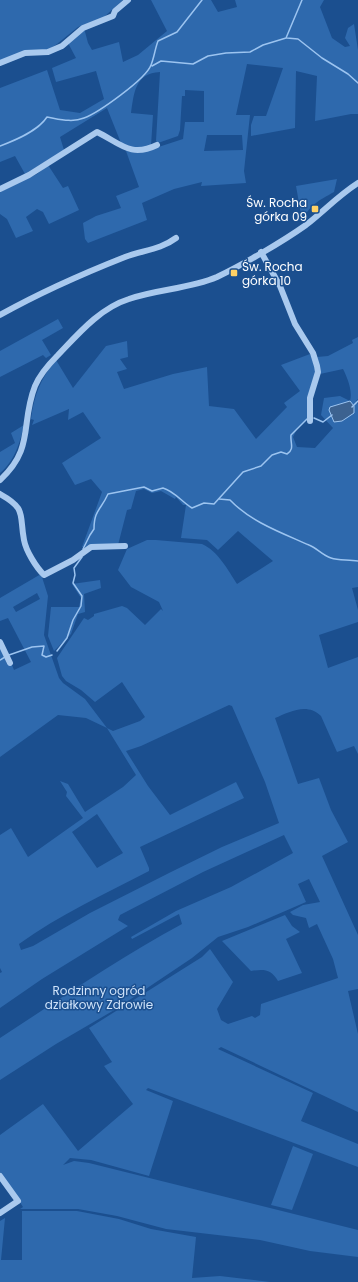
<svg xmlns="http://www.w3.org/2000/svg" width="358" height="1282" viewBox="0 0 358 1282" font-family="Poppins,sans-serif">
  <style>
    .green { fill: #2e69ad; fill-rule: evenodd }
    .water { fill: #3c6290; stroke: #9cc4f0 }
    .lines { fill: none; stroke-linecap: round; stroke-linejoin: round }
    .stream { stroke: #9cc4f0; stroke-width: 1.5 }
    .minor { stroke: #a9c9ee; stroke-width: 6 }
    .poi-dot { fill: #ffd166; stroke: #1b4f8f; stroke-width: 1.5 }
    .labels { text-anchor: middle; dominant-baseline: central; stroke-width: 3; stroke-linejoin: round; paint-order: stroke }
    .poi-label { font-size: 12px; fill: #fff; stroke: #1b4f8f; text-anchor: end }
    .park-label { font-size: 12px; fill: #cfe3fa; stroke: #1b4f8f }
  </style>
  <rect width="100%" height="100%" fill="#1b4f8f"/>
  <path class="green" d="M 0,0 L 123,0 L 104,17 L 78,27 L 57,44 L 48,50 L 0,61 Z
    M 151,0 L 211,0 L 218,12 L 237,7 L 235,0 L 324,0 L 320,7 L 332,38 L 345,47 L 350,46 L 345,38 L 348,28 L 354,24 L 358,50 L 358,114 L 351,114 L 315,121 L 317,76 L 296,71 L 295,128 L 251,136 L 251,125 L 254,116 L 266,116 L 283,68 L 247,64 L 236,115 L 250,115 L 244,171 L 246,183 L 201,186 L 202,182 L 174,189 L 142,203 L 147,220 L 88,243 L 85,239 L 83,223 L 96,216 L 121,208 L 116,196 L 139,187 L 126,151 L 140,153 L 183,139 L 185,122 L 204,122 L 204,91 L 185,90 L 185,96 L 182,96 L 180,130 L 178,136 L 158,143 L 156,141 L 160,72 C 135,73 134,93 131,113 L 153,115 L 151,146 L 134,150 L 121,143 L 107,108 L 60,137 L 64,150 L 25,174 L 15,156 L 0,162 L 0,88 L 47,70 L 60,110 L 80,113 L 104,99 L 96,71 L 56,82 L 52,68 L 76,58 L 68,43 L 84,28 L 88,43 L 92,50 L 119,42 L 123,62 L 138,55 L 167,31 ZM 207,135 L 242,135 L 243,150 L 204,151 Z
    M 48,165 L 63,188 L 68,186 L 79,210 L 49,224 L 43,212 L 37,209 L 26,217 L 33,231 L 16,238 L 7,219 L 0,214 L 0,192 L 37,174 Z
    M 337,179 L 334,192 C 318,201 311,204 302,220 L 296,186 Z
    M 58,319 L 63,328 L 42,340 L 51,355 L 46,358 L 43,355 L 0,377 L 0,351 Z
    M 358,337 L 358,399 L 356,401 L 358,404 L 358,587 L 352,588 L 358,610 L 358,622 L 319,635 L 328,668 L 358,657 L 358,754 L 354,746 L 337,752 L 321,716 C 307,702 289,712 275,718 L 298,784 L 319,778 L 331,810 L 348,842 L 322,856 L 358,935 L 358,989 L 348,991 L 358,1034 L 358,1112 L 221,1047 L 218,1049 L 313,1093 L 301,1121 L 358,1144 L 358,1167 L 148,1088 L 146,1090 L 173,1101 L 149,1176 L 91,1160 L 70,1158 L 63,1165 L 74,1161 L 89,1163 L 358,1230 L 358,1257 L 310,1251 L 260,1240 L 166,1229 L 117,1216 L 78,1209 L 20,1209 L 23,1207 L 0,1172 L 0,1135 L 43,1104 L 78,1151 L 133,1104 L 104,1066 L 112,1062 L 89,1028 L 202,957 L 210,949 L 233,982 L 217,1009 L 221,1020 L 228,1024 L 252,1016 L 255,1018 L 260,1015 L 261,1004 L 338,978 L 333,959 L 317,924 L 309,928 L 306,918 L 293,915 L 290,912 L 303,905 L 320,902 L 309,879 L 298,884 L 306,902 L 248,927 L 218,937 L 192,958 L 116,1009 L 56,1044 L 0,1080 L 0,1038 C 60,999 119,958 182,924 L 179,914 L 132,939 L 131,937 L 176,911 L 231,887 L 293,853 L 284,835 L 203,872 L 120,915 L 118,920 L 128,926 L 42,979 L 0,1008 L 0,973 L 2,972 L 0,968 L 0,835 L 11,828 L 28,857 L 83,818 L 66,796 L 67,792 L 60,781 L 68,784 L 85,812 L 123,787 L 136,775 L 107,728 L 86,718 L 58,715 L 0,757 L 0,647 L 7,664 L 12,665 L 14,670 L 31,662 L 8,618 L 0,621 L 0,598 L 41,574 L 48,596 L 44,635 L 59,678 L 63,683 L 85,699 L 107,728 L 113,731 L 140,721 L 145,717 L 122,682 L 95,702 L 81,690 L 66,681 L 62,676 L 57,658 L 84,618 L 88,620 L 94,616 L 94,614 L 122,606 L 127,608 L 145,625 L 161,609 L 163,611 L 159,602 L 131,587 L 118,570 L 127,549 L 147,540 L 156,540 L 202,544 C 218,551 228,570 237,584 L 273,561 L 238,531 L 218,550 L 207,540 L 181,538 L 186,505 L 183,505 L 176,497 L 175,499 L 161,491 L 152,493 L 144,489 L 136,491 L 131,509 L 127,510 L 118,545 L 86,548 L 82,547 L 102,492 L 91,479 L 75,485 L 62,463 L 101,438 L 83,412 L 68,420 L 69,409 L 32,425 L 34,420 L 31,419 C 34,395 41,378 56,360 L 73,388 L 106,346 L 127,341 L 128,357 L 120,359 L 127,369 L 117,372 L 124,389 L 173,374 L 207,367 L 209,406 L 234,409 L 256,439 L 287,407 L 284,403 L 300,391 L 281,365 L 310,354 L 316,370 L 307,405 L 308,419 L 298,427 L 293,437 L 297,447 L 315,448 L 333,428 L 321,415 L 324,398 L 340,396 L 350,401 C 353,391 347,377 343,369 L 320,374 L 317,357 L 328,356 L 353,343 L 352,340 ZM 37,593 L 40,599 L 16,612 L 13,607 ZM 229,705 L 232,706 L 265,782 L 279,823 L 222,847 L 171,872 L 90,913 L 33,946 L 21,950 L 19,944 C 59,915 105,894 149,871 L 149,868 L 140,847 L 244,798 L 236,782 L 170,815 L 148,786 L 126,751 L 141,746 ZM 97,814 L 123,853 L 97,868 L 72,832 Z
    M 24,425 C 20,442 15,461 0,473 L 0,452 L 15,443 L 11,433 Z
    M 100,580 L 101,588 L 84,594 L 85,612 L 78,614 L 71,634 L 54,651 L 48,636 L 51,607 L 79,607 L 81,598 L 72,584 Z
    M 285,915 L 292,926 L 300,932 L 286,939 L 302,973 L 278,981 C 271,969 264,969 251,971 L 222,941 Z
    M 293,1146 L 313,1154 L 292,1210 L 271,1205 Z
    M 22,1211 L 77,1211 L 119,1219 L 151,1229 L 196,1237 L 192,1278 L 220,1276 L 270,1282 L 0,1282 L 0,1221 L 5,1218 L 1,1260 L 22,1260 Z"/>
  <path class="water" d="M 350,401 L 354,406 L 354,413 L 342,421 L 334,422 L 329,410 L 330,407 Z"/>
  <g class="lines">
    <path class="stream" d="M 287,38 L 298,39 L 322,58 L 348,74 L 358,83
      M 152,66 L 161,61 L 193,64 L 208,56 L 226,53 L 250,52 L 263,45 L 286,38 L 302,0
      M 0,146 C 16,140 38,131 47,117 C 59,119 72,123 84,118 C 98,113 146,79 151,65 C 154,58 155,49 158,41 L 177,32 L 202,0
      M 352,407 L 358,401
      M 314,418 L 323,422 L 332,415
      M 219,499 L 230,500 C 251,522 282,533 309,545 C 317,548 322,555 331,558 C 339,561 349,559 358,561
      M 83,549 L 90,535 L 94,529 C 94,510 101,510 108,494 L 144,487 L 152,491 L 163,488 C 174,491 182,502 192,508 L 204,503 L 214,504 L 243,472 L 261,466 L 272,455 L 281,452 L 287,454 C 295,449 290,443 291,435 L 307,419
      M 57,651 L 67,638 L 73,620 L 81,606 L 82,596 L 73,583 L 75,575 L 74,568 L 82,557
      M 9,655 L 32,647 L 44,646 L 42,655 L 46,657 L 52,655
      M 0,660 L 5,657"/>
    <path class="minor" d="M 0,63 L 25,53 L 48,52 L 62,46 L 83,28 L 113,16 L 115,11 L 128,0
      M 0,189 L 29,175 L 97,132 C 120,143 130,158 157,145
      M 261,252 L 280,286 L 295,324 L 313,353 L 317,366 L 318,372 L 310,398 L 310,421
      M 0,315 C 41,292 82,274 125,257 C 143,250 160,250 176,238
      M 0,480 C 35,448 20,424 35,386 C 40,374 49,364 58,355 C 78,334 100,308 129,299 C 157,289 189,289 217,277 C 244,264 282,242 306,225 C 324,211 339,195 358,183
      M 0,494 C 27,509 19,514 24,540 C 26,551 36,567 44,575 L 73,560 L 91,547 L 125,546
      M 0,642 L 10,663
      M 0,1176 L 18,1201 L 0,1213"/>
  </g>
  <g class="poi-dot">
    <rect x="311" y="205" width="8" height="8" rx="2"/>
    <rect x="230" y="269" width="8" height="8" rx="2"/>
  </g>
  <g class="labels">
    <g class="poi-label">
      <text x="307" y="202">Św. Rocha<tspan x="307" dy="14">górka 09</tspan></text>
      <text x="242" y="266" text-anchor="start">Św. Rocha<tspan x="242" dy="14">górka 10</tspan></text>
    </g>
    <g class="park-label">
      <text x="99" y="990">Rodzinny ogród<tspan x="99" dy="14">działkowy Zdrowie</tspan></text>
    </g>
  </g>
</svg>
